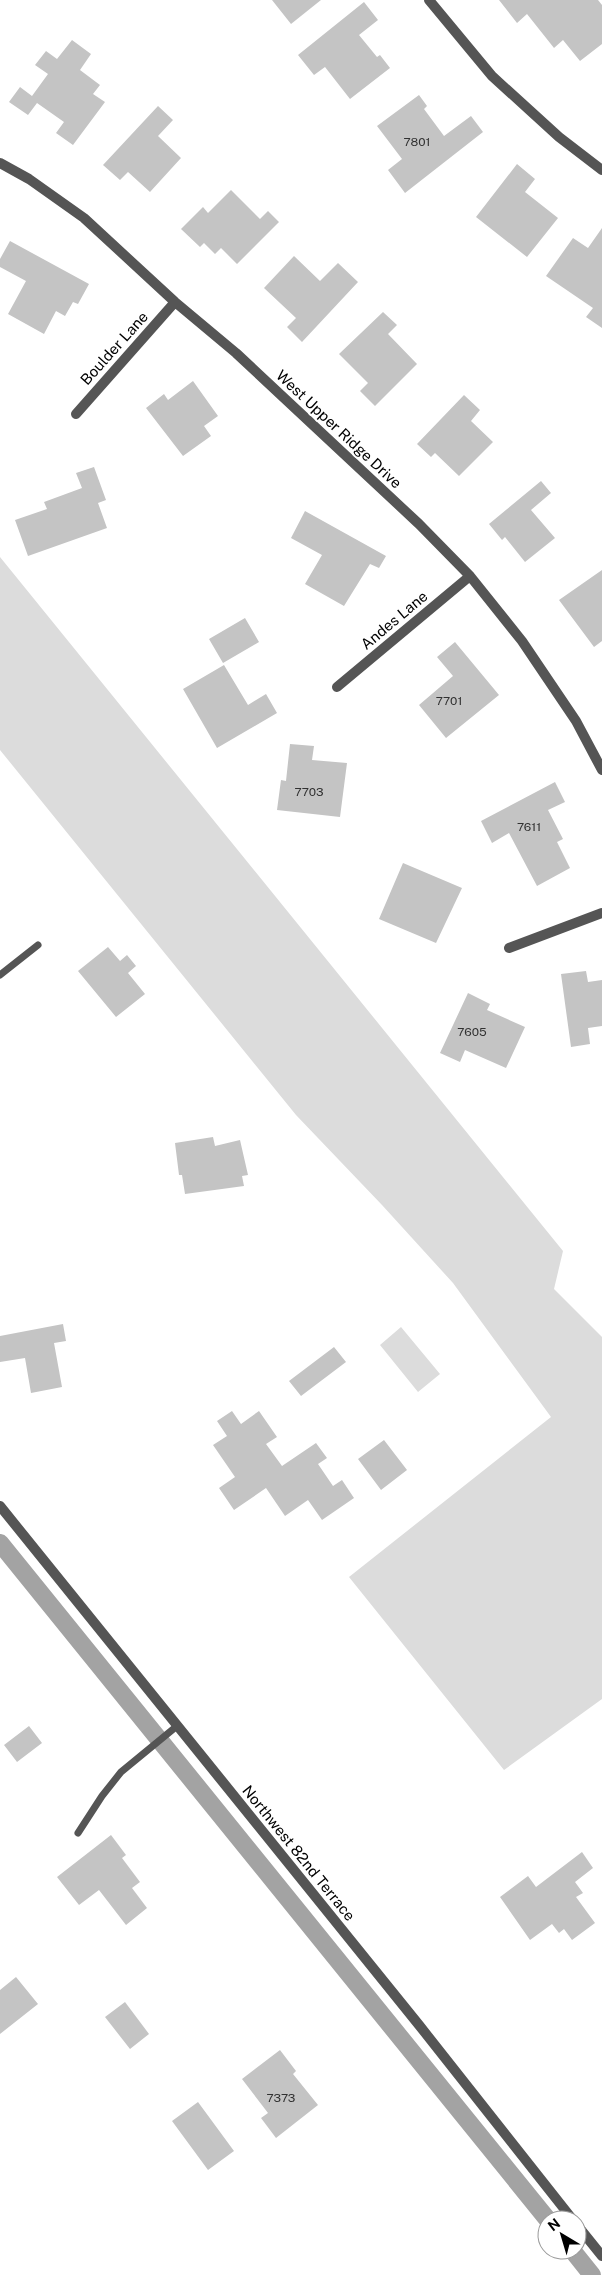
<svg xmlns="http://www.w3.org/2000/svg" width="602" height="2275" viewBox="0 0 602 2275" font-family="'Public Sans',sans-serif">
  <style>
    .green { fill: #dcdcdc }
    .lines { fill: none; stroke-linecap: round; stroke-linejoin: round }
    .canal { stroke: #a3a3a3; stroke-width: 18 }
    .building { fill: #c4c4c4 }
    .service { stroke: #555; stroke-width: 7 }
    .minor { stroke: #555; stroke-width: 10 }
    .labels { text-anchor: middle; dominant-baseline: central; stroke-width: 4; stroke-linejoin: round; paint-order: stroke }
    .number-label { font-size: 12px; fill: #313131 }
    .street-label { font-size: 15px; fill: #000; stroke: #fff }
  </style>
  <rect width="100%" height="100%" fill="#fff"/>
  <path class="green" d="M 0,557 L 563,1251 L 554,1289 L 602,1337 L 602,1699 L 504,1770 L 349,1577 L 551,1417 L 453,1283 L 382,1205 L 296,1115 L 0,750 Z
    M 401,1327 L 440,1374 L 418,1392 L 380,1345 Z"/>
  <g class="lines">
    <path class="canal" d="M 0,1543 L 548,2220
      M 572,2250 L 592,2275"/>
  </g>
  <path class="building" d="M 272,0 L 321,0 L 291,24 Z
    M 499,0 L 598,0 L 602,5 L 602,44 L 580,61 L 563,40 L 554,48 L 527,14 L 517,23 Z
    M 364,2 L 378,20 L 359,35 L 377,57 L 380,55 L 390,68 L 350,99 L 325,67 L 314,75 L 298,55 Z
    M 72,40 L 91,54 L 80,70 L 100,85 L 93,94 L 105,102 L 73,145 L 56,133 L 64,122 L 37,103 L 28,115 L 9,102 L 20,87 L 32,96 L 48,74 L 35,65 L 46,51 L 57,59 Z
    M 419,95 L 427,106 L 424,109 L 444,136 L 471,116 L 483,132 L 405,193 L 388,170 L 402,159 L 377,126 Z
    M 158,106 L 173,120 L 158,136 L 181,158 L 150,192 L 128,172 L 120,180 L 103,165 Z
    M 517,164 L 535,179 L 525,192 L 558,218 L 527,257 L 476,217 Z
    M 231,190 L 260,219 L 268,211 L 279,222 L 237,264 L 221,248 L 215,254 L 204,243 L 200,247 L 181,229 L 203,207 L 208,213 Z
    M 602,228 L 602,328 L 586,317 L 593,308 L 546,276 L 573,238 L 588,248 Z
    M 10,241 L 89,284 L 78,304 L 73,302 L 65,316 L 56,311 L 44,334 L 8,314 L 26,281 L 0,267 L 0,259 Z
    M 294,256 L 320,281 L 338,263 L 358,282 L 302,342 L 287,327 L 296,318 L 264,288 Z
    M 383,312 L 397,325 L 388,334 L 417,364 L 375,406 L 360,391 L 368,383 L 339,354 Z
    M 193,381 L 218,416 L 204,426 L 211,436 L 183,456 L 146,408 L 164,394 L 168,400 Z
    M 464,395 L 480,410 L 471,421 L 493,442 L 459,476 L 435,453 L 431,457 L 417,444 Z
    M 94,467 L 106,500 L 98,503 L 107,528 L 28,556 L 15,520 L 47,509 L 44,502 L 82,488 L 76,473 Z
    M 541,481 L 551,493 L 531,510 L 555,538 L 525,562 L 505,537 L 502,540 L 489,524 Z
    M 305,511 L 386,556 L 379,568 L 370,564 L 344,606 L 305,584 L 322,555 L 291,538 Z
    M 602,570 L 602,641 L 594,647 L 559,600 Z
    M 245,618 L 259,642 L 223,663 L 209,639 Z
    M 455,642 L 499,695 L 446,738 L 419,705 L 453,676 L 437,657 Z
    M 224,665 L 248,705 L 266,694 L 277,713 L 217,748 L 183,689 Z
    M 290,744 L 314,746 L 312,760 L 347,763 L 340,817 L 277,810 L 281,780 L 286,781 Z
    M 555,782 L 565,802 L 548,810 L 563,839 L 557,842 L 570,868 L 537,886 L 509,833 L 492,843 L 481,821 Z
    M 403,863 L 462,888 L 436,943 L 379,919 Z
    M 108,947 L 120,961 L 127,955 L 136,966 L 128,973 L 145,994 L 116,1017 L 78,971 Z
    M 586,971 L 588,982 L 602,980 L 602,1026 L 588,1028 L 590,1044 L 571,1047 L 561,974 Z
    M 468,993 L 490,1004 L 487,1010 L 525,1027 L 506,1068 L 465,1050 L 460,1062 L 440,1053 Z
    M 213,1137 L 215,1146 L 240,1140 L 248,1175 L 242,1176 L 244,1186 L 185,1194 L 182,1175 L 179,1175 L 175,1143 Z
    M 63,1324 L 66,1341 L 54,1343 L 62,1387 L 31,1393 L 25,1358 L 0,1362 L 0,1336 Z
    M 334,1347 L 346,1362 L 301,1396 L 289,1381 Z
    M 232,1411 L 241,1424 L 259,1411 L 277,1437 L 266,1444 L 282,1466 L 316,1443 L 327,1458 L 318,1464 L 333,1486 L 342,1480 L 354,1498 L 322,1520 L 308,1500 L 285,1516 L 266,1488 L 234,1510 L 219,1488 L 235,1477 L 213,1445 L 227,1436 L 217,1421 Z
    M 384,1440 L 407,1470 L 381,1490 L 358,1459 Z
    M 29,1726 L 42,1743 L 17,1762 L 4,1745 Z
    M 111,1835 L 126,1855 L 122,1858 L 140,1882 L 132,1888 L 147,1908 L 126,1925 L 99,1890 L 79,1905 L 57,1877 Z
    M 582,1852 L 593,1868 L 575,1882 L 583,1893 L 576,1897 L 595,1923 L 572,1940 L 564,1929 L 559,1933 L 552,1924 L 530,1940 L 500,1897 L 528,1876 L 536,1887 Z
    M 16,1977 L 38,2004 L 0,2034 L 0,1990 Z
    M 125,2002 L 149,2034 L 130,2049 L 105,2017 Z
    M 280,2050 L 296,2071 L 293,2074 L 318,2105 L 276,2138 L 261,2118 L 268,2113 L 242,2079 Z
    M 198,2102 L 234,2151 L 208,2170 L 172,2121 Z"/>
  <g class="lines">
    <path class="service" d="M 0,975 L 38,945
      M 78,1833 L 102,1796 L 121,1772 L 177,1726"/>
    <path class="minor" d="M 429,0 L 492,76 L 559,137 L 602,170
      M 0,163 L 29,179 L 84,218 L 175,302 L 236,353 L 419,524 L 470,576 L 522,641 L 576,721 L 602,770
      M 76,414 L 175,302
      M 337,687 L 470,576
      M 509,948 L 602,913
      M 0,1506 L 419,2025 L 573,2220
      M 577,2225 L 602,2256"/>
  </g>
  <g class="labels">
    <g class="number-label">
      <text x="417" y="142">7801</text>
      <text x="449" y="701">7701</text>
      <text x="309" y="792">7703</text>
      <text x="529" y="827">7611</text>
      <text x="472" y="1032">7605</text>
      <text x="281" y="2098">7373</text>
    </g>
    <g class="street-label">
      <text transform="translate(114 348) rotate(-48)">Boulder Lane</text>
      <text transform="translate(339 429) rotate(43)">West Upper Ridge Drive</text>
      <text transform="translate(394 620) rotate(-40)">Andes Lane</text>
      <text transform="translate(299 1853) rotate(51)">Northwest 82nd Terrace</text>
    </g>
  </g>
  <g transform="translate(562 2235) rotate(322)"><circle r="24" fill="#ffffff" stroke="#999999"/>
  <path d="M0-4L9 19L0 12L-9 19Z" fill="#000000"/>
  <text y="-8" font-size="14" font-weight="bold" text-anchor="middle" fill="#000000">N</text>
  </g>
</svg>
